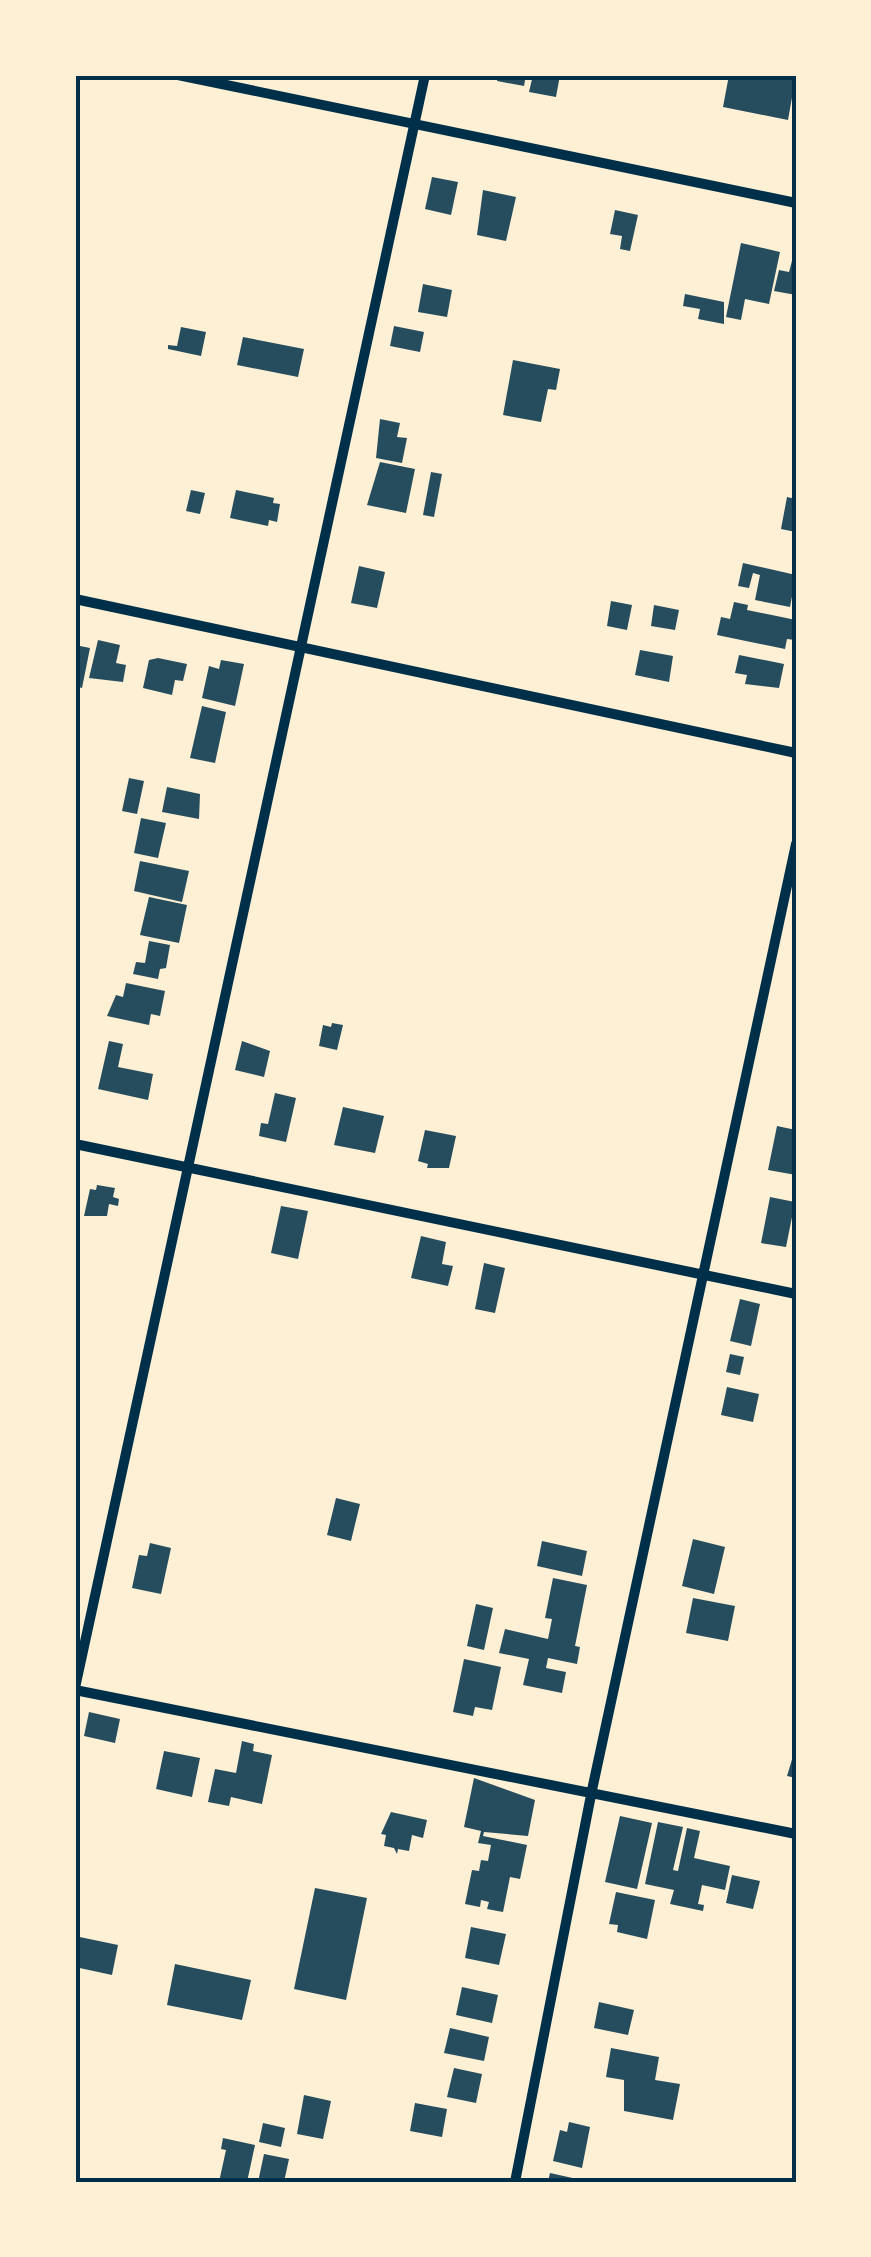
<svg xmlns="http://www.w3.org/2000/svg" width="871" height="2257" viewBox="0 0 871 2257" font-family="'Golos Text',sans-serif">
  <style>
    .building { fill: #264d5e }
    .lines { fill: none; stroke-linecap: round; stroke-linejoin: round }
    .minor { stroke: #003049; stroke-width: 10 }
    .neatline { fill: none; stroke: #003049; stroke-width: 4 }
  </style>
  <rect width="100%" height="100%" fill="#fdf0d5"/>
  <path class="building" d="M 498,75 L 526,75 L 524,86 L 497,81 Z
    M 533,75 L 560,75 L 556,97 L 529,92 Z
    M 729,75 L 796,75 L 788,120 L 723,107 Z
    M 432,177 L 458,182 L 451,215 L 425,209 Z
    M 483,190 L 516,197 L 506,241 L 477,235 Z
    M 615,210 L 638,215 L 630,251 L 620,249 L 622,236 L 610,234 Z
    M 741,243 L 780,252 L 769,304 L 745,299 L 741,320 L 726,317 Z
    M 793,257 L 796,295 L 774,291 L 779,270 L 789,272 Z
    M 423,284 L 452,290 L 447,317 L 418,312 Z
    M 685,294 L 724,302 L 724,324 L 698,319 L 700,309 L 683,306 Z
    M 394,326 L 424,332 L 420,352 L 390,346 Z
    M 181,327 L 206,332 L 201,356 L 168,349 L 168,345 L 177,346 Z
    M 243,337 L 304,349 L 298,377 L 237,365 Z
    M 513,360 L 560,369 L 556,390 L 548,389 L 541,422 L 503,415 Z
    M 380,419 L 400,423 L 397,437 L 407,438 L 402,463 L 376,458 Z
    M 380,462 L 415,469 L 406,513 L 367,505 Z
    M 431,472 L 442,474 L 434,517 L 423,515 Z
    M 191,490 L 205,493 L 200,514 L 186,511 Z
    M 236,490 L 274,498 L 273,503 L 280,504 L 277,522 L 269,520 L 268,526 L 230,518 Z
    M 787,497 L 796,499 L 796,532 L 781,529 Z
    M 743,563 L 796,575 L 790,607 L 755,600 L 760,575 L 753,573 L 749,588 L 738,586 Z
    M 359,566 L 385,572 L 377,608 L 351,603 Z
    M 611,601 L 632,605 L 627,630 L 607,626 Z
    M 734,602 L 748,605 L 747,610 L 796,620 L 795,640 L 787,639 L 785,649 L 717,635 L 721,617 L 730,619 Z
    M 654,605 L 679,610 L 675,630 L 651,626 Z
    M 98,640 L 120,645 L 116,663 L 126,665 L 123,682 L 89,678 Z
    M 75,645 L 90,648 L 82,688 L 75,686 Z
    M 640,650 L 673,656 L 669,682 L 635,675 Z
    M 739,655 L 784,664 L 779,688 L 745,684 L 747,675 L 735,673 Z
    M 158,658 L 187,664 L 183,681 L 175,680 L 172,695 L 143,688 L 149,660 Z
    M 221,660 L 244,664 L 235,706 L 202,698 L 209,666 L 219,669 Z
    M 202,706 L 226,712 L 215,763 L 190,758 Z
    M 129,778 L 144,781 L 137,814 L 122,811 Z
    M 167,787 L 200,794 L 199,819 L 162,812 Z
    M 141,818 L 166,823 L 158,858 L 134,853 Z
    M 140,861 L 189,871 L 182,902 L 134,891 Z
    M 149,897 L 187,905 L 179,943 L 140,935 Z
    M 149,941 L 170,945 L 166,968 L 160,969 L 158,979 L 133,974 L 136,962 L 145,963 Z
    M 126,983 L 165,991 L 160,1016 L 151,1014 L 149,1025 L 107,1016 L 116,995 L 123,997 Z
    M 332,1023 L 343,1025 L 337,1050 L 319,1046 L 323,1025 L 331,1027 Z
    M 109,1041 L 123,1044 L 118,1067 L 153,1074 L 148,1100 L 98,1089 Z
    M 242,1041 L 270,1051 L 264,1077 L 235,1070 Z
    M 275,1093 L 296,1098 L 286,1142 L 259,1136 L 261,1123 L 268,1124 Z
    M 343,1107 L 384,1116 L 375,1153 L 334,1145 Z
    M 777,1126 L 796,1130 L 796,1175 L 768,1170 Z
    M 425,1130 L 456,1136 L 449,1168 L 427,1168 L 428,1164 L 418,1161 Z
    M 97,1185 L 115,1188 L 113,1197 L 119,1199 L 118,1206 L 109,1204 L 107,1216 L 84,1216 L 90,1189 L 96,1190 Z
    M 770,1197 L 795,1202 L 786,1247 L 761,1243 Z
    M 281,1206 L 308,1211 L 298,1259 L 271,1253 Z
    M 421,1236 L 446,1242 L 442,1264 L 453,1266 L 448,1286 L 411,1278 Z
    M 484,1263 L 505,1268 L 495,1313 L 475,1309 Z
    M 740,1299 L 760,1304 L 751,1346 L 730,1341 Z
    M 730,1354 L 744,1357 L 740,1375 L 726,1372 Z
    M 727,1387 L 759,1394 L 753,1422 L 721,1415 Z
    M 336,1498 L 360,1504 L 351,1541 L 327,1535 Z
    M 693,1539 L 725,1547 L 714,1594 L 682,1586 Z
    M 542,1541 L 587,1551 L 582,1576 L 537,1566 Z
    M 150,1543 L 171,1548 L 161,1594 L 132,1588 L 139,1555 L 147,1556 Z
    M 553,1578 L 587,1585 L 575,1646 L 580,1647 L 577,1664 L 548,1658 L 546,1668 L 566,1672 L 562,1693 L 523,1685 L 529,1659 L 499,1653 L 505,1629 L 548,1639 L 552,1619 L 545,1618 Z
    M 693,1598 L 735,1606 L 728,1641 L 686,1633 Z
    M 476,1604 L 493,1608 L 484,1650 L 467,1646 Z
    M 464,1659 L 501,1667 L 492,1710 L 475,1707 L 473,1716 L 453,1712 Z
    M 89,1712 L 120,1719 L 115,1743 L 84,1736 Z
    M 242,1741 L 254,1744 L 253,1751 L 272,1755 L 262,1804 L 231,1797 L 229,1806 L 208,1802 L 215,1769 L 236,1773 Z
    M 796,1746 L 796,1778 L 787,1776 Z
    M 164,1751 L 200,1758 L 192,1797 L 156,1789 Z
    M 474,1778 L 535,1800 L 528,1836 L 484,1832 L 483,1836 L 527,1845 L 520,1879 L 510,1877 L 503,1912 L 487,1909 L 489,1902 L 481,1900 L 480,1907 L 465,1904 L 472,1870 L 479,1871 L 481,1860 L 488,1861 L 491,1845 L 478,1843 L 481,1831 L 464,1827 Z
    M 391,1812 L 427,1820 L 423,1838 L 412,1835 L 409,1851 L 398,1849 L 397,1854 L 394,1848 L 384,1846 L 386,1835 L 381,1834 Z
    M 620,1816 L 652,1823 L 637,1889 L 605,1882 Z
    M 658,1822 L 683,1827 L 673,1870 L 678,1871 L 687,1828 L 700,1831 L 694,1858 L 730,1866 L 725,1890 L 702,1885 L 698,1904 L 704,1905 L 703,1911 L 670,1904 L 674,1890 L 645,1884 Z
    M 732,1875 L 760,1881 L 753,1909 L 726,1903 Z
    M 315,1888 L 367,1898 L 346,2000 L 294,1989 Z
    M 616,1892 L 655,1900 L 647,1939 L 617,1932 L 618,1925 L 609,1924 Z
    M 471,1927 L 506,1934 L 499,1965 L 465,1958 Z
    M 75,1936 L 118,1945 L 112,1975 L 75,1967 Z
    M 175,1964 L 251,1980 L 242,2020 L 167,2005 Z
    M 462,1987 L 498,1995 L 492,2023 L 456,2015 Z
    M 599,2002 L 634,2010 L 628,2035 L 594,2028 Z
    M 450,2028 L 489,2037 L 484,2061 L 444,2053 Z
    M 611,2048 L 659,2057 L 655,2080 L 680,2084 L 673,2120 L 624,2111 L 624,2080 L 606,2077 Z
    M 454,2068 L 482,2074 L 476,2103 L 447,2097 Z
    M 304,2095 L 331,2101 L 323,2139 L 297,2134 Z
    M 415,2103 L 447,2109 L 442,2137 L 410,2131 Z
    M 569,2122 L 590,2127 L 582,2168 L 553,2161 L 560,2130 L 567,2132 Z
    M 263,2123 L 285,2128 L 281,2147 L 259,2142 Z
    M 223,2138 L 255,2145 L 247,2182 L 219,2182 L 226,2150 L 221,2149 Z
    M 264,2154 L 289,2159 L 284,2182 L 258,2182 Z
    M 550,2173 L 577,2179 L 576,2182 L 548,2182 Z"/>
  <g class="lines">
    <path class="minor" d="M 178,75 L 796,203
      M 75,599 L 796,753
      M 75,1144 L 796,1294
      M 75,1688 L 425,75
      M 75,1690 L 796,1834
      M 515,2182 L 592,1790 L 796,844"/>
  </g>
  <rect width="871" height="2257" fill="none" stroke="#fdf0d5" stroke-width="155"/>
  <rect x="78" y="78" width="716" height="2102" class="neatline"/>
</svg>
